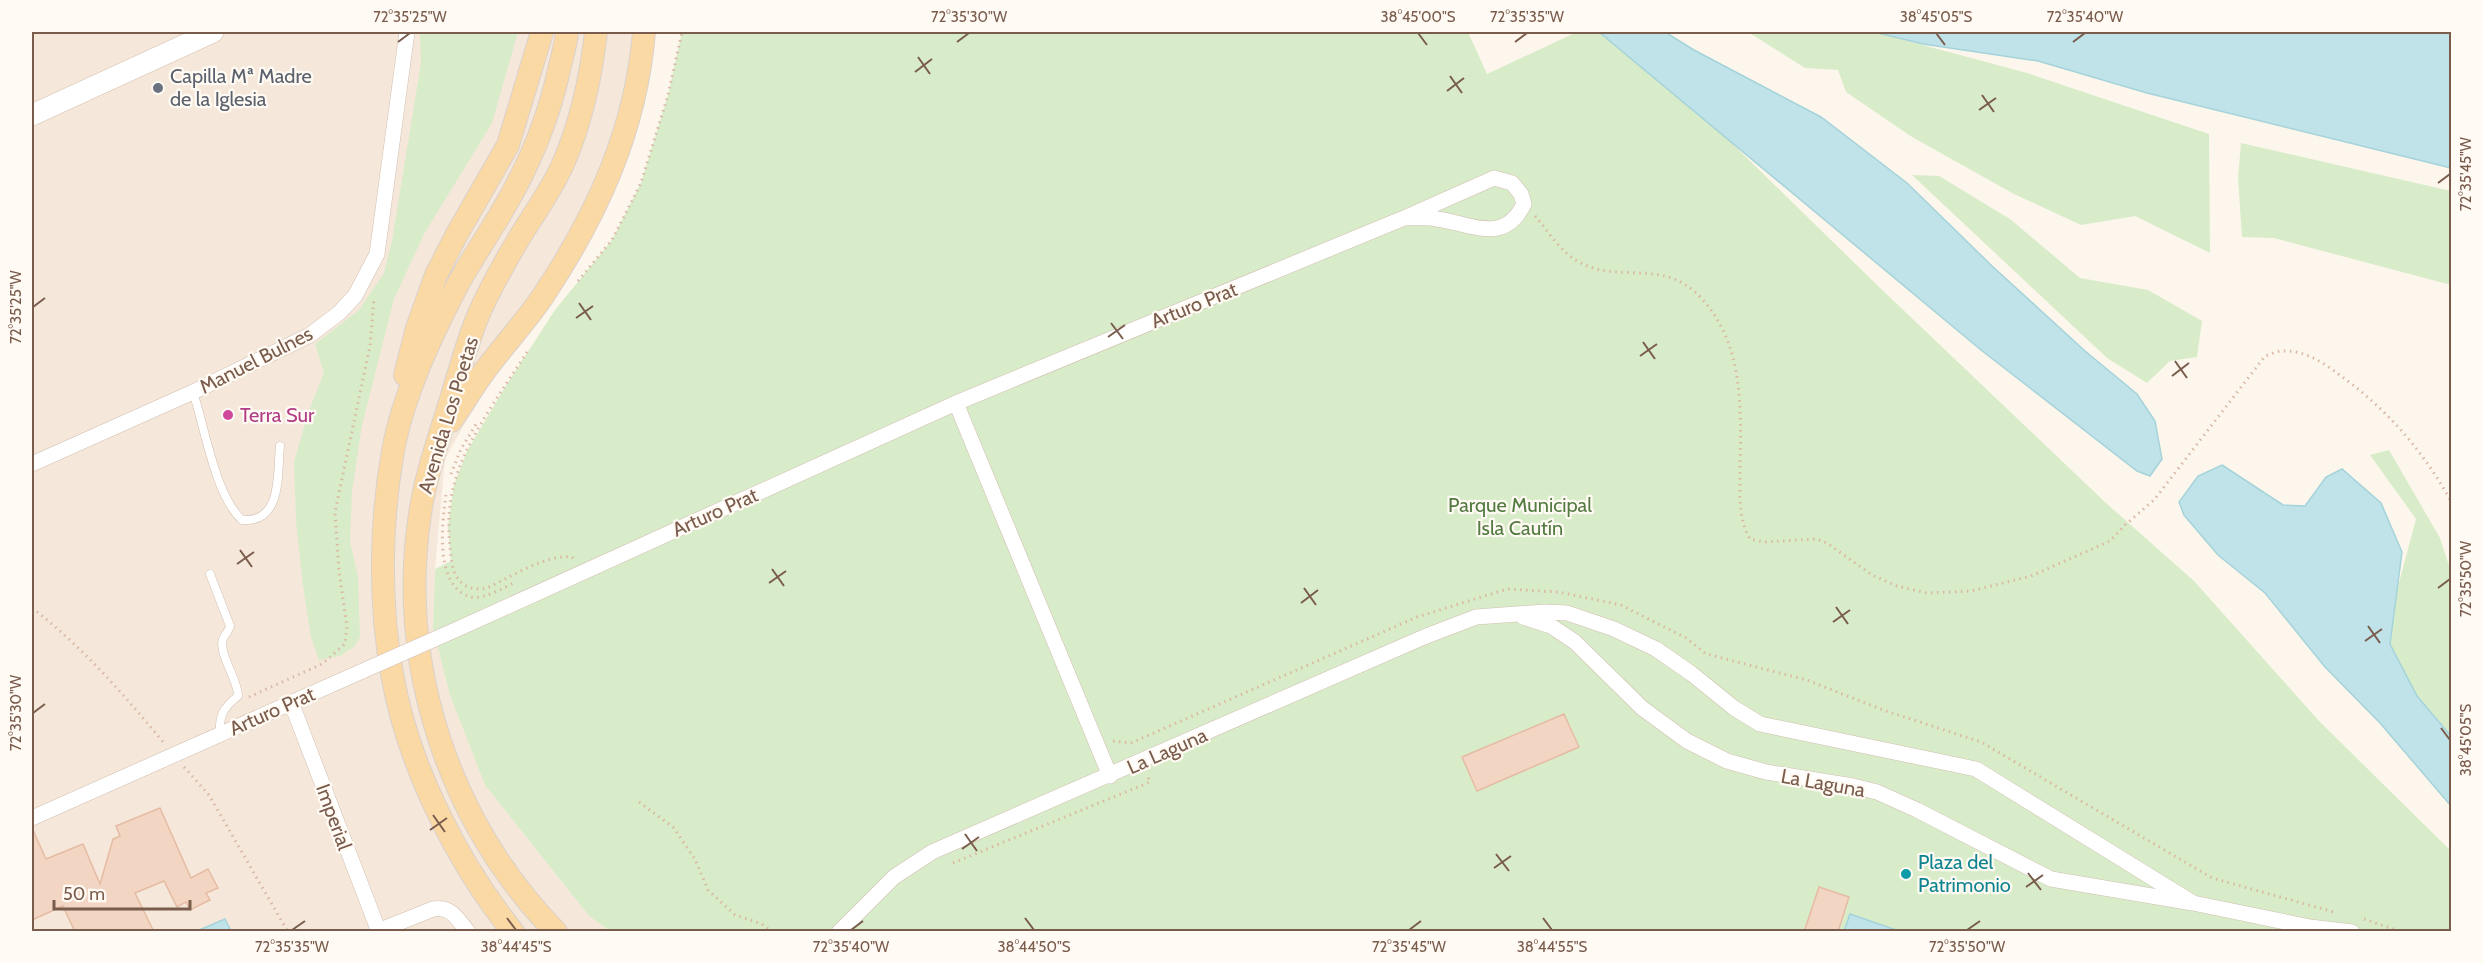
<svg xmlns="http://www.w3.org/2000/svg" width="2483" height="963" viewBox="0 0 2483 963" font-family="Cabin,sans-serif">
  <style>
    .residential { fill: #f5e8da }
    .green { fill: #d8ecc9 }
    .water { fill: #bfe3e8; stroke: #a5d3da; stroke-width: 1.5 }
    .building { fill: #f3d5c3; stroke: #e6bba3; stroke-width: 1.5 }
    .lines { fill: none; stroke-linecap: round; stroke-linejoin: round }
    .service-casing { stroke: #d1beb0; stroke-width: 9 }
    .minor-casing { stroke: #d1beb0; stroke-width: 16 }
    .secondary-casing { stroke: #d6c0b0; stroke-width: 22 }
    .primary-casing { stroke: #dad1cd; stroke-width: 24 }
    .path { stroke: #d9b8a5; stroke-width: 3; stroke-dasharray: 1.5 4.5; stroke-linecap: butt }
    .service { stroke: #fff; stroke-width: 8 }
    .minor { stroke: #fff; stroke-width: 15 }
    .secondary { stroke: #fff; stroke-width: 21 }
    .primary { stroke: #fbd9a5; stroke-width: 22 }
    .minor-bridge-casing { stroke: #d1beb0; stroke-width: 16; stroke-linecap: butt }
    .minor-bridge { stroke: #fff; stroke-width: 15 }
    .ticks { fill: none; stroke: #7a5c4d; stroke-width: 2 }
    .worship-dot { fill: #6b7280; stroke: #fffaf3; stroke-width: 2 }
    .hotel-dot { fill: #d1479c; stroke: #fffaf3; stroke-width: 2 }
    .culture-dot { fill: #0f9aa8; stroke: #fffaf3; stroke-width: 2 }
    .labels { text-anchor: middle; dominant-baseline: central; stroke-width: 4.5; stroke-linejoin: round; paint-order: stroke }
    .worship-label { font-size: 20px; fill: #5b616d; stroke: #fffaf3; text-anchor: start }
    .street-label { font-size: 20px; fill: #7a5c4d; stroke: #fffaf3 }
    .hotel-label { font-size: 20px; fill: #b23c85; stroke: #fffaf3; text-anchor: start }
    .park-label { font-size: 20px; fill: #537a41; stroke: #fffaf3 }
    .culture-label { font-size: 20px; fill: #0d838f; stroke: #fffaf3; text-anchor: start }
    .neatline { fill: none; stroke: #7a5c4d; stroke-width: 2 }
    .ticks-label { font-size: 15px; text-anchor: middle; fill: #7a5c4d }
  </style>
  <rect width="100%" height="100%" fill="#fdf6ec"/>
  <path class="residential" d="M 32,32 L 650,32 L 630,126 L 445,459 L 435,569 L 433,628 L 485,785 L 589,916 L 610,931 L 32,931 Z"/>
  <path class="green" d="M 420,32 L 518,32 L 492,123 L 424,234 L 394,299 L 362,425 L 352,491 L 350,541 L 358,577 L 360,637 L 355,646 L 340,656 L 319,660 L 311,637 L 303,586 L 296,521 L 294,462 L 308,413 L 324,373 L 315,344 L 359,310 L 384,273 L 392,241 L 421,63 Z
    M 682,32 L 1468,32 L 1487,74 L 1577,32 L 1618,32 L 1876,284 L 2106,503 L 2194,581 L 2319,721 L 2451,851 L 2451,931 L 610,931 L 589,916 L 485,785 L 450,695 L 433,628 L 435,569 L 451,561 L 448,526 L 454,485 L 467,451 L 507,384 L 555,310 L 612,240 L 641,183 L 668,95 Z
    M 1748,32 L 1874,32 L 2027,73 L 2209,134 L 2210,253 L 2135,216 L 2081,225 L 2014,194 L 1912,137 L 1846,92 L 1838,70 L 1805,68 Z
    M 2241,143 L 2451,191 L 2451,285 L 2274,238 L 2242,237 L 2238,178 Z
    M 1912,175 L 1939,176 L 2010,219 L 2080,278 L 2148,290 L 2202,321 L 2197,357 L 2170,361 L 2147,383 L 2107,358 Z
    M 2389,450 L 2440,538 L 2451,572 L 2451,736 L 2417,696 L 2390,644 L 2396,594 L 2416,519 L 2370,455 Z"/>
  <path class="water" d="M 1599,32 L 1665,32 L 1694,50 L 1821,117 L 1907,183 L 1992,266 L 2085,351 L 2137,394 L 2155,421 L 2162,459 L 2150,476 L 2137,471 L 1981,350 Z
    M 1874,32 L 2451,32 L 2451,168 L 2147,93 L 2038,61 L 1923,44 Z
    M 2222,465 L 2283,505 L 2305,506 L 2326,477 L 2342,469 L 2381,503 L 2402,552 L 2390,644 L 2417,696 L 2451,736 L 2451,806 L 2380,723 L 2325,667 L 2265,593 L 2218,555 L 2184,515 L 2179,502 L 2198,476 Z
    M 1850,914 L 1899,931 L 1844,931 Z
    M 225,919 L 231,931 L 197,931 Z"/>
  <path class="building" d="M 1564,714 L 1579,747 L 1477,791 L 1462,757 Z
    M 160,808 L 191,878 L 208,869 L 218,888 L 206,893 L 210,900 L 190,910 L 186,902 L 177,907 L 164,881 L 135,893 L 154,932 L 75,932 L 63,906 L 32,920 L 32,828 L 46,859 L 83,844 L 100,884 L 113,839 L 120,836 L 116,826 Z
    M 1819,887 L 1849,897 L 1838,932 L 1804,932 Z"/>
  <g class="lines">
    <g class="service-casing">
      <path id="service" d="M 193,392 C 205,428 215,495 242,520 C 283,523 277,473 280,446
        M 210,574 L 230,626 C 229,631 225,634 223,639 C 218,654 238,679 238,696 C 223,708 219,715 220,734"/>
    </g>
    <g class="minor-casing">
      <path id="minor" d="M 956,403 L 1110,776
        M 32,464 L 193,392 L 310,335 L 339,313 L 355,296 L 377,254 L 407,32
        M 1523,617 L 1551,626 L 1575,642 L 1642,708 L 1687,741 L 1727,761 L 1766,772 L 1853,786 L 1877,792 L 1917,810 L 2051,879 L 2193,903 L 2310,927 L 2352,932
        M 462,627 L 956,403 L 1404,218 C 1415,218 1427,217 1437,219 C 1472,224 1504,245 1524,204 L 1521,194 L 1512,183 L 1494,178 L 1404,218
        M 291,702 L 379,932
        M 32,818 L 331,685
        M 378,931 L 433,909 C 451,906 457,918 468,932
        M 839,932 L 894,877 L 932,852 L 1424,637 L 1476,617 L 1545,612 L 1567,613 L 1614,629 L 1656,649 L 1692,674 L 1734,708 L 1760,724 L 1976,769 L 2193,903"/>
    </g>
    <g class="secondary-casing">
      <path id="secondary" d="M 32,115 L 213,32"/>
    </g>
    <g class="primary-casing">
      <path id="primary" d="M 405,375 L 417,328 L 436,275 L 457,234 L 508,145 L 542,32
        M 451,421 C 462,406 471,390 481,376 C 501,348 524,324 543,296 C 597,215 636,130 644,32
        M 513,932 C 457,862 409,767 393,679 C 379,606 380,524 393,451 C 403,395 432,334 458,284 C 471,260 487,237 501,213 C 528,168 548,121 559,70 C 562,57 566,44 567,32
        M 556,932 C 449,822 397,666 420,514 C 426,472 441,433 453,392 C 462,364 469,335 481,309 C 492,285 505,262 518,240 C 533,215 551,191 563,164 C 581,123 591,76 596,32"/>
    </g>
    <path class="path" d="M 1535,216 C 1549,232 1560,252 1579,262 C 1621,285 1663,256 1702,299 C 1745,346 1741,412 1740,472 C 1740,495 1738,518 1750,539 L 1764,542 L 1816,539 L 1827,543 L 1872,575 L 1897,586 L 1927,593 L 1971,591 L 2031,576 L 2110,541 L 2125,525 L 2154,500 L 2265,356 C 2271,354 2277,351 2283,351 C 2305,350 2324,363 2341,376 C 2388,410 2424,452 2452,503
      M 578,281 L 612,240 L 641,183 L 668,95 L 682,32
      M 527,352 C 503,390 464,442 454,485 C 447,510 448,538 452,563 C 455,583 469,592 487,588 C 511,577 546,554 572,557 L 574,560
      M 451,474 L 461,449 L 478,421
      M 446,495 C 442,523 434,587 471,597 C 484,600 504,587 516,582
      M 32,608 C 83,647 123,694 164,743
      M 249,697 L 322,664 L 345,644 L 347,627 L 339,571 L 335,512 L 370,346 L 374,298
      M 1113,741 L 1131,743 L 1417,617 L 1507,589 L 1558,592 L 1621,605 L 1686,638 L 1706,654 L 1807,680 L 1883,710 L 1981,742 L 2212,878 L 2334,912
      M 184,767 L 209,795 L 288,932
      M 639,802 L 673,827 L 695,859 L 708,890 L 735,915 L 762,924 L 772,932
      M 953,863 L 1150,782 L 1147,774
      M 2364,919 L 2402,932"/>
    <use href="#service" class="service"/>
    <use href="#minor" class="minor"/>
    <use href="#secondary" class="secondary"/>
    <use href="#primary" class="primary"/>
    <g class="minor-bridge-casing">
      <path id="minor-bridge" d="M 331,685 L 462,627"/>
    </g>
    <use href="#minor-bridge" class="minor-bridge"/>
  </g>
  <path class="ticks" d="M 1418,33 L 1427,45M 1936,33 L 1945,45M 398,42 L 410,33M 957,42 L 969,33M 1515,42 L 1527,33M 2073,42 L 2085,33M 918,57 L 930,74M 915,72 L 932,59M 1450,76 L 1462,93M 1447,91 L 1464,78M 1982,95 L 1994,112M 1979,110 L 1996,98M 2438,183 L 2450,174M 579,303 L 591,320M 33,307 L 45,298M 576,318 L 593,306M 1111,323 L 1123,339M 1108,337 L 1125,325M 1643,342 L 1655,359M 1640,356 L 1657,344M 2175,361 L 2187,378M 2172,376 L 2189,363M 240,550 L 252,567M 237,564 L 254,552M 772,569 L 784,586M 769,583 L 786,571M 1304,588 L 1316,605M 2438,588 L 2450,579M 1301,603 L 1318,590M 1836,607 L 1848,624M 1833,622 L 1850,610M 2368,626 L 2380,643M 2365,641 L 2382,629M 33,713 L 45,704M 2441,728 L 2450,740M 433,815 L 445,832M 430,830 L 447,818M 965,834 L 977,851M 962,849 L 979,837M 1496,854 L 1509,871M 1494,868 L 1511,856M 2028,873 L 2041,890M 2026,887 L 2043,875M 507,918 L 516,930M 1025,918 L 1034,930M 1543,918 L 1552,930M 292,930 L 305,921M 851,930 L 863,921M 1409,930 L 1421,921M 1967,930 L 1980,921"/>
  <circle class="worship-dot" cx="158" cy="88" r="6"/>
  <circle class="hotel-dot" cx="228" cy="415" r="6"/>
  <circle class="culture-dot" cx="1906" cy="874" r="6"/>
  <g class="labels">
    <g class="worship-label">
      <text x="170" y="76">Capilla Mª Madre<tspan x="170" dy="23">de la Iglesia</tspan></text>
    </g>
    <g class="street-label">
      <text transform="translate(1194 305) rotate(-22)">Arturo Prat</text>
      <text transform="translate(256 360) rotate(-27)">Manuel Bulnes</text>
      <text transform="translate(448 415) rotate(-73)">Avenida Los Poetas</text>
      <text transform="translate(715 512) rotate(-24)">Arturo Prat</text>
      <text transform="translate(272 711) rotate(-24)">Arturo Prat</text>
      <text transform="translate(1167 751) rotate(-24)">La Laguna</text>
      <text transform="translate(1823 783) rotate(10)">La Laguna</text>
      <text transform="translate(334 817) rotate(70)">Imperial</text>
    </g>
    <g class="hotel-label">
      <text x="240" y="415">Terra Sur</text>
    </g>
    <g class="park-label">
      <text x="1520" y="505">Parque Municipal<tspan x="1520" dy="23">Isla Cautín</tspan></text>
    </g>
    <g class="culture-label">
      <text x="1918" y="862">Plaza del<tspan x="1918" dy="23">Patrimonio</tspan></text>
    </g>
  </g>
  <rect width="2483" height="963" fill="none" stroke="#fffaf3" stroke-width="66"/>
  <path d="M54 900v9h136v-9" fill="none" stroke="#7a5c4d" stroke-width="3"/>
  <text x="63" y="900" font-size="18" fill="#7a5c4d" stroke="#fffaf3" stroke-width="4.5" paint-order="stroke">50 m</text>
  <rect x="33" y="33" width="2417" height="897" class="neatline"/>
  <g class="ticks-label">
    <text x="410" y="22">72°35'25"W</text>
    <text x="969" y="22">72°35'30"W</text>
    <text x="1418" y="22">38°45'00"S</text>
    <text x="1527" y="22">72°35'35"W</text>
    <text x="1936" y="22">38°45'05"S</text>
    <text x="2085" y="22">72°35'40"W</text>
    <text transform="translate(2466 174) rotate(-90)" y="5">72°35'45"W</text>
    <text transform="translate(16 307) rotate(-90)" y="5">72°35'25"W</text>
    <text transform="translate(2466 579) rotate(-90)" y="5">72°35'50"W</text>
    <text transform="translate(16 713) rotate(-90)" y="5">72°35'30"W</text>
    <text transform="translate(2466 740) rotate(-90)" y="5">38°45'05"S</text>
    <text x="292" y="952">72°35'35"W</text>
    <text x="516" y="952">38°44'45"S</text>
    <text x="851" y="952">72°35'40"W</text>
    <text x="1034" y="952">38°44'50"S</text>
    <text x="1409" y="952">72°35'45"W</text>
    <text x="1552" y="952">38°44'55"S</text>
    <text x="1967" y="952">72°35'50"W</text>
  </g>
</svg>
